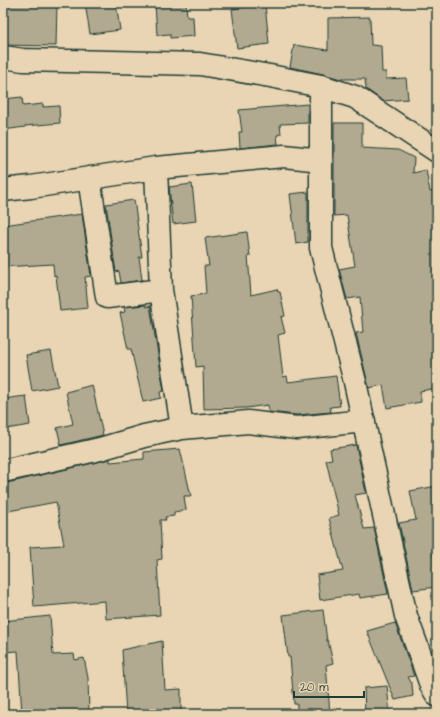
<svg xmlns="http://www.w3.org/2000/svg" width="440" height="717" viewBox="0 0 440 717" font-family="'Architects Daughter',sans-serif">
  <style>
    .building { fill: #b2aa90; stroke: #1f3d34 }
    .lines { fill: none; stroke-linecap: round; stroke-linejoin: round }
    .minor-casing { stroke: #1f3d34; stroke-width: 25 }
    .minor { stroke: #e9d4b3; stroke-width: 22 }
  </style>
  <rect width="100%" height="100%" fill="#e9d4b3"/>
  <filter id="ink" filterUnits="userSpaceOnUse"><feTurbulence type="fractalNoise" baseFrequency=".025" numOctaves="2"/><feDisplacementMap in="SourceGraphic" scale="8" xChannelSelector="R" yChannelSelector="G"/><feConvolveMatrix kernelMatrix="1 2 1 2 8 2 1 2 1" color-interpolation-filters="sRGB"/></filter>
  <g filter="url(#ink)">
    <path class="building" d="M 3,3 L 57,3 L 56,46 L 3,45 Z
      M 85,3 L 116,3 L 120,30 L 90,34 Z
      M 155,3 L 186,3 L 187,17 L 193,17 L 194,36 L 170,38 L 170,34 L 157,35 Z
      M 265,4 L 269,44 L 237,48 L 232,9 Z
      M 370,17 L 371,45 L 381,46 L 382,72 L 386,72 L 386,79 L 406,78 L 408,99 L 383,101 L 366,89 L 365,79 L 341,79 L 323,74 L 290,67 L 294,45 L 328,50 L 328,18 Z
      M 22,97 L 23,106 L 43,104 L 43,107 L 59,106 L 60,123 L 25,126 L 25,127 L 3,130 L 3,99 Z
      M 308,104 L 308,123 L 280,124 L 281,134 L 277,135 L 278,144 L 240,148 L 239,132 L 242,132 L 239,110 Z
      M 334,123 L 362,123 L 362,148 L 398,150 L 414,158 L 413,173 L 426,170 L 430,192 L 437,190 L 437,388 L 420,391 L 421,402 L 387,408 L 383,385 L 369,388 L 356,333 L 363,332 L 360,297 L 347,299 L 339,269 L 355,266 L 347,215 L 334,216 Z
      M 192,184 L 196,221 L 173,224 L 169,187 Z
      M 308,192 L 308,242 L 296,244 L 290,194 Z
      M 134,200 L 142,257 L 139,257 L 142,280 L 121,283 L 119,271 L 116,272 L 106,204 Z
      M 82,214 L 91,276 L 85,277 L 88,308 L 60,311 L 56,275 L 54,276 L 53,264 L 3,267 L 3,225 Z
      M 247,232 L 250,256 L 248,256 L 251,295 L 277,289 L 278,292 L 280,292 L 285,316 L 281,317 L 285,333 L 278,335 L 283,377 L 287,376 L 288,382 L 336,376 L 340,406 L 330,407 L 331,412 L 297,415 L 269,412 L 268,405 L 246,408 L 204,409 L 203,366 L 196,367 L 191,296 L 206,294 L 204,266 L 209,266 L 205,238 Z
      M 146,305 L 146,307 L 150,306 L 164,391 L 160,392 L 161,398 L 143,402 L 131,349 L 128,349 L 120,313 L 125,312 L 124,307 Z
      M 51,351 L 58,386 L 32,391 L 26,355 Z
      M 92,385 L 103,435 L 61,445 L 57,428 L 73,424 L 66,392 Z
      M 26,396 L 30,425 L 6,429 L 3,411 L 3,399 Z
      M 356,445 L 366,493 L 355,495 L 364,529 L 374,528 L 388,594 L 360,598 L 359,594 L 320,600 L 317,575 L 343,571 L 329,518 L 339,515 L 326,460 L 332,459 L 330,449 Z
      M 180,449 L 191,496 L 184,496 L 186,510 L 174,512 L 174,516 L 165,517 L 166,520 L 160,520 L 162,559 L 157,560 L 160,615 L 106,619 L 105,601 L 34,607 L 30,547 L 64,545 L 56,502 L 3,512 L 3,484 L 110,459 L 110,462 L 144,459 L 144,452 Z
      M 437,486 L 437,553 L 433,554 L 437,572 L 437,587 L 413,590 L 399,523 L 416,520 L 410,491 Z
      M 323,610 L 327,641 L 328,641 L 333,663 L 326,665 L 330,714 L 297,714 L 297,704 L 294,704 L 290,657 L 288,657 L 283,615 Z
      M 50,616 L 53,655 L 74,654 L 75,660 L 84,658 L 88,678 L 89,714 L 22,714 L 18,651 L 3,652 L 3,621 Z
      M 395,623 L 414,676 L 408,677 L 412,684 L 413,696 L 395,700 L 367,631 Z
      M 162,641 L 165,690 L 181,689 L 181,714 L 126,714 L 122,650 Z
      M 387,686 L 390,714 L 365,714 L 364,688 Z"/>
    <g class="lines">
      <g class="minor-casing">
        <path id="minor" d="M 3,57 L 23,60 L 200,64 L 270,76 L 321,86 L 355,97 L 437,151
          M 321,86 L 321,248 L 355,382 L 406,616 L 431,685 L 437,695
          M 156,168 L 161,290 L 182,428
          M 89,178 L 107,297 L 161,290
          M 3,190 L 31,187 L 156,168 L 284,156 L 321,160
          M 3,471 L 100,449 L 144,436 L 182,428 L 248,422 L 297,428 L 364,421"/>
      </g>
      <use href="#minor" class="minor"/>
    </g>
  </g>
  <rect width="440" height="717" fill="none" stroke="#e9d4b3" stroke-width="16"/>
  <rect x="8" y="8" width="424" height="701" fill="none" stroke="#1f3d34" stroke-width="1.5" filter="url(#ink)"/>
  <path d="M294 691v6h70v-6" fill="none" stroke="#1f3d34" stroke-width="2"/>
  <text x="300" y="691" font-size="12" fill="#1f3d34" stroke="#e9d4b3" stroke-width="3" paint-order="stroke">20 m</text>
</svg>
